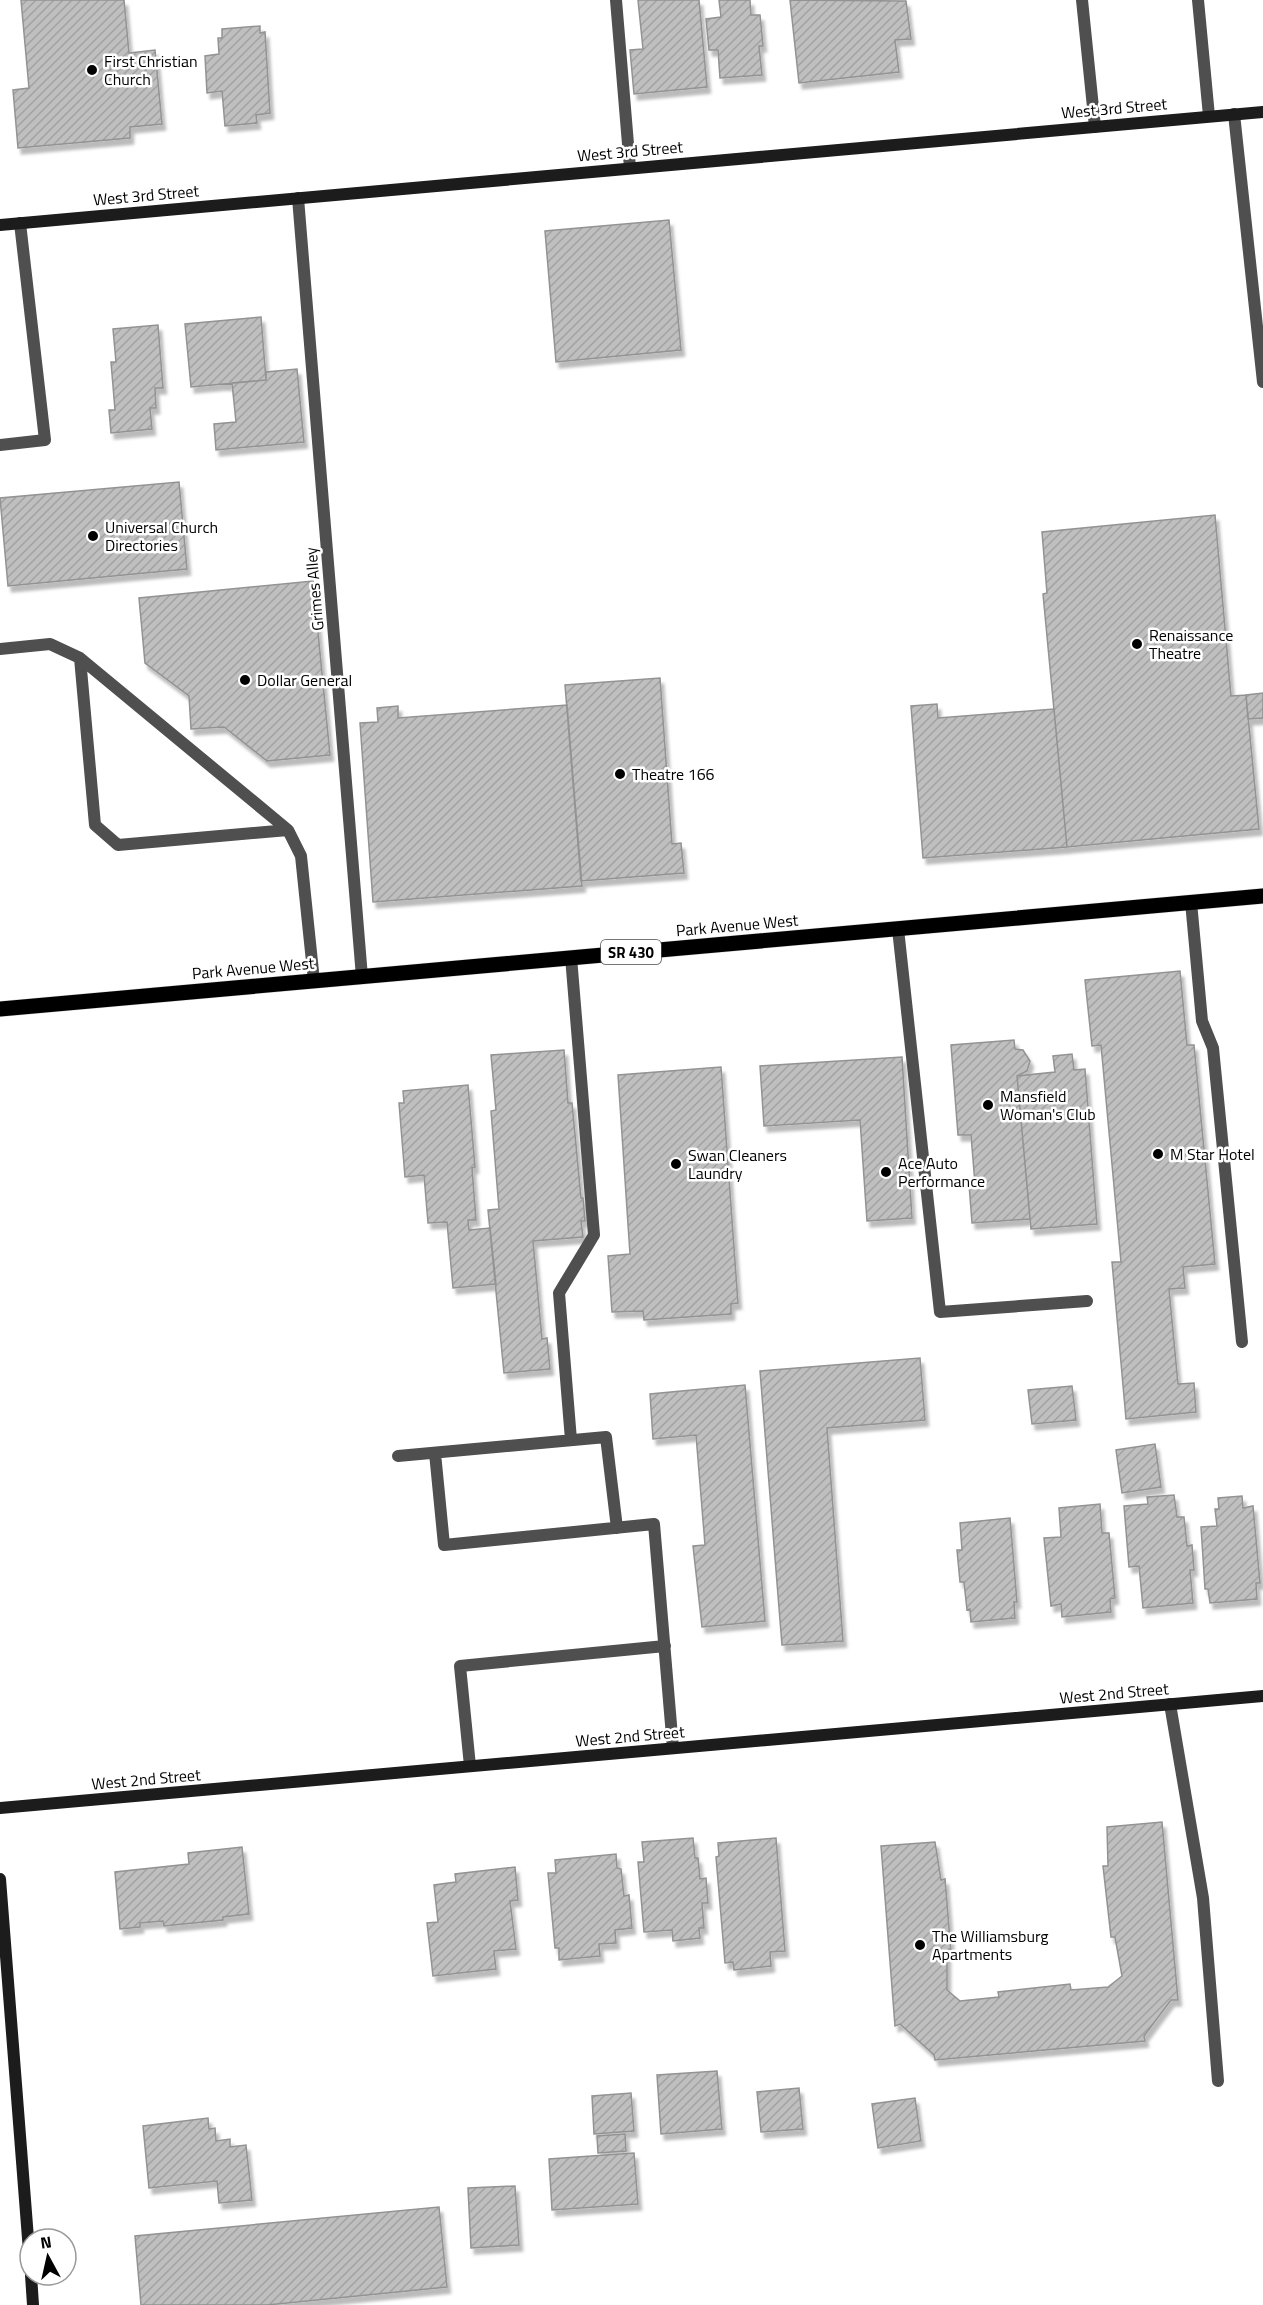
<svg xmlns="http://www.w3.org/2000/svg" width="1263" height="2305" viewBox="0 0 1263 2305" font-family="'Titillium Web',sans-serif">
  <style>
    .building { fill: url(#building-hatch); stroke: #939393; stroke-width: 1.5; filter: url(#shadow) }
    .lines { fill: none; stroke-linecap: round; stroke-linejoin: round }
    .primary-casing { stroke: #dbdbdb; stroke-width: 16 }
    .lane { stroke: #4f4f4f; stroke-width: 12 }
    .secondary { stroke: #1c1c1c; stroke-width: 12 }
    .primary { stroke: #000; stroke-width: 15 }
    .poi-dot { fill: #000; stroke: #fff; stroke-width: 2 }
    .labels { text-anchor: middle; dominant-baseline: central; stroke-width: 5; stroke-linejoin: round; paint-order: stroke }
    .shield { fill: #fff; stroke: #4c4c4c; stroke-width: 1.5 }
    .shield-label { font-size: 15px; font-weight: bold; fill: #000 }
    .poi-label { font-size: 16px; fill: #000; stroke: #fff; text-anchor: start }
    .street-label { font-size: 16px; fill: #000; stroke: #fff }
  </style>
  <defs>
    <pattern id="building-hatch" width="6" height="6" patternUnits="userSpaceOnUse" patternTransform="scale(1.5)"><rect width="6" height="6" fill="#bfbfbf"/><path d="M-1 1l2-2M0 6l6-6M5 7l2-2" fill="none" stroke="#a2a2a2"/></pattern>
    <filter id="shadow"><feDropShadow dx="3.5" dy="6" stdDeviation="1.5" flood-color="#0004"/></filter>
  </defs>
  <rect width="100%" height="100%" fill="#fff"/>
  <path class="building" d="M 21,0 L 124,0 L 129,53 L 155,50 L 162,124 L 130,127 L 130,138 L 18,148 L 13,90 L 29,88 Z
    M 638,0 L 699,0 L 707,87 L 634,94 L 630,50 L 643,49 Z
    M 719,0 L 750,0 L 751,15 L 760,15 L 763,46 L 759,46 L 762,75 L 720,78 L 718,50 L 709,50 L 706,19 L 721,17 Z
    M 790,0 L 906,1 L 911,39 L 895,40 L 899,72 L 799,83 Z
    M 260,26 L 260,33 L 265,32 L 270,113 L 256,115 L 257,123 L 225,126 L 222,91 L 207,93 L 205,56 L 219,54 L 218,38 L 222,38 L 222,29 Z
    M 669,220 L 681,350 L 556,362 L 545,231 Z
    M 261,317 L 266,380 L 191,387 L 185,324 Z
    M 158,325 L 163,388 L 155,388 L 156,408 L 150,408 L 152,429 L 111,433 L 109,410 L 115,410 L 111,362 L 116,362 L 113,329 Z
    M 297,369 L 304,442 L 216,450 L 214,424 L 236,422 L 232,383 L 266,380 L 266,372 Z
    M 179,482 L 187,569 L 8,586 L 0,498 Z
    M 1215,515 L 1231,696 L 1246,695 L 1259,829 L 1067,847 L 1043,594 L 1047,593 L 1042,532 Z
    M 313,581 L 330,755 L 267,761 L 224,727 L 191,729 L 189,696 L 145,663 L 139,598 Z
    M 660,678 L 672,844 L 681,843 L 684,873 L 581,881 L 565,685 Z
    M 1263,693 L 1263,718 L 1248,719 L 1246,695 Z
    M 937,704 L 938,718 L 1054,709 L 1067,847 L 923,858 L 911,706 Z
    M 567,705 L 582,886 L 373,902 L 360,723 L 378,722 L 377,708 L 398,706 L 398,718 Z
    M 1180,971 L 1187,1045 L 1194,1045 L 1215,1264 L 1183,1267 L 1185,1288 L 1169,1289 L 1178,1384 L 1194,1383 L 1196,1412 L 1126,1419 L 1112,1262 L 1121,1262 L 1101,1045 L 1092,1046 L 1085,980 Z
    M 1014,1040 L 1015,1049 L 1023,1050 L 1030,1061 L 1027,1071 L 1017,1076 L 1030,1219 L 972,1223 L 969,1184 L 975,1184 L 971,1135 L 958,1135 L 951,1045 Z
    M 564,1050 L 568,1103 L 572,1103 L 581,1198 L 583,1198 L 585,1221 L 581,1221 L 583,1237 L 533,1241 L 542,1339 L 547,1338 L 550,1369 L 504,1373 L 488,1210 L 499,1209 L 491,1111 L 496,1110 L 491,1055 Z
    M 1072,1054 L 1074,1070 L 1085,1069 L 1097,1224 L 1031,1229 L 1017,1076 L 1055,1072 L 1053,1056 Z
    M 902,1057 L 912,1218 L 867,1221 L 860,1120 L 764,1126 L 760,1066 Z
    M 721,1067 L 738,1303 L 731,1304 L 731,1314 L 644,1320 L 643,1311 L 612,1312 L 608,1256 L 630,1254 L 618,1075 Z
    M 468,1085 L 475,1167 L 472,1168 L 476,1220 L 468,1220 L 469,1230 L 490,1228 L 496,1284 L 453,1288 L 447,1222 L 428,1223 L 424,1175 L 405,1177 L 399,1103 L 404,1103 L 403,1091 Z
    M 920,1358 L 925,1420 L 827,1428 L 843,1641 L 782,1645 L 760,1371 Z
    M 745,1385 L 765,1621 L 702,1627 L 693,1546 L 705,1545 L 696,1435 L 653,1439 L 650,1394 Z
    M 1072,1386 L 1076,1420 L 1032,1424 L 1028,1390 Z
    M 1155,1444 L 1161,1487 L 1122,1493 L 1116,1450 Z
    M 1174,1495 L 1177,1517 L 1184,1517 L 1187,1546 L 1192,1545 L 1194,1570 L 1190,1570 L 1193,1603 L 1143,1608 L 1139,1566 L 1129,1567 L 1124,1506 L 1148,1504 L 1147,1497 Z
    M 1242,1496 L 1243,1508 L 1253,1506 L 1260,1583 L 1256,1583 L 1257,1599 L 1210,1603 L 1208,1589 L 1205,1589 L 1201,1527 L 1217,1526 L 1215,1509 L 1219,1509 L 1218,1498 Z
    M 1100,1504 L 1102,1533 L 1109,1533 L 1115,1598 L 1110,1599 L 1111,1612 L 1062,1617 L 1061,1604 L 1051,1606 L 1044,1538 L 1061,1537 L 1059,1508 Z
    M 1010,1518 L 1017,1602 L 1014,1602 L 1015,1618 L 971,1622 L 970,1609 L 967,1610 L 964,1582 L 960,1582 L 957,1550 L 962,1550 L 960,1523 Z
    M 1162,1822 L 1178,2000 L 1171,2000 L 1144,2036 L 1145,2041 L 935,2060 L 934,2055 L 900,2024 L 895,2026 L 881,1846 L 935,1842 L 941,1880 L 945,1879 L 951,1952 L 947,1952 L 947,1990 L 960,2001 L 999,1997 L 998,1992 L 1070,1984 L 1071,1990 L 1108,1987 L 1122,1976 L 1115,1937 L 1111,1937 L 1103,1866 L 1108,1866 L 1107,1827 Z
    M 693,1838 L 695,1858 L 698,1858 L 700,1879 L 706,1878 L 708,1903 L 702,1903 L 704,1928 L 699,1928 L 700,1938 L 673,1941 L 672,1930 L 644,1932 L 638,1862 L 644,1862 L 642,1842 Z
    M 776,1838 L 785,1951 L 770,1952 L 771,1966 L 734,1970 L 733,1962 L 725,1963 L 716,1857 L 719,1856 L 718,1843 Z
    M 242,1847 L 249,1914 L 223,1917 L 223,1920 L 164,1926 L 163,1921 L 140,1923 L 140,1927 L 120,1929 L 115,1872 L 189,1864 L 188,1853 Z
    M 616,1854 L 617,1868 L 621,1869 L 624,1896 L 629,1895 L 632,1928 L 615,1930 L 616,1943 L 599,1944 L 600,1956 L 559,1960 L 559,1948 L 555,1948 L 548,1873 L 556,1873 L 555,1860 Z
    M 515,1867 L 518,1900 L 510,1901 L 516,1949 L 494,1951 L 496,1969 L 433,1976 L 427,1923 L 438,1922 L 434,1885 L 456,1882 L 455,1874 Z
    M 717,2071 L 722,2129 L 661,2134 L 657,2075 Z
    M 799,2088 L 803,2129 L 761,2132 L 757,2092 Z
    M 631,2093 L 634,2131 L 594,2134 L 592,2096 Z
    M 915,2098 L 921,2141 L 878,2148 L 872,2104 Z
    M 208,2118 L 209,2129 L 215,2128 L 216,2141 L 230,2139 L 230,2147 L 246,2145 L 252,2200 L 219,2203 L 217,2181 L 149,2188 L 143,2126 Z
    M 625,2134 L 626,2151 L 598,2153 L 597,2136 Z
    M 634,2153 L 638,2204 L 552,2210 L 549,2159 Z
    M 515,2186 L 519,2245 L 471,2248 L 468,2188 Z
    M 439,2207 L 447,2287 L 267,2305 L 141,2305 L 135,2236 Z"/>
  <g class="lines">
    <g class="primary-casing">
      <path id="primary" d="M 0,1009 L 1263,896"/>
    </g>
    <path class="lane" d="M 616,0 L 630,168
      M 1082,0 L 1095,127
      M 1198,0 L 1209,116
      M 1234,114 L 1263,382
      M 298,198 L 362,977
      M 0,445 L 45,440 L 20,223
      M 0,649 L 50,644 L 80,658 L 288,830 L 301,856 L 314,981
      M 80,658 L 95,825 L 118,845 L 288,830
      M 1191,902 L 1202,1021 L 1213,1048 L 1242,1342
      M 898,929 L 940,1312 L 1087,1301
      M 571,1440 L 559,1293 L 594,1235 L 571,957
      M 435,1453 L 444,1545 L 654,1524 L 673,1748
      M 398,1456 L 606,1437 L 617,1528
      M 1170,1704 L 1203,1898 L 1218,2081
      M 470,1766 L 460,1666 L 665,1646"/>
    <path class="secondary" d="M 0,225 L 1263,112
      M 0,1808 L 1263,1696
      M 0,1879 L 30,2264
      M 31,2275 L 33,2305"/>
    <use href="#primary" class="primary"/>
  </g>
  <g class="poi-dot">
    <circle cx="92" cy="70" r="6"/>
    <circle cx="93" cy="536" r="6"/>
    <circle cx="1137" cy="644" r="6"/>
    <circle cx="245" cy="680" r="6"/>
    <circle cx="620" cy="774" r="6"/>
    <circle cx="988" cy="1105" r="6"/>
    <circle cx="1158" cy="1154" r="6"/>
    <circle cx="676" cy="1164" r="6"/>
    <circle cx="886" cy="1172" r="6"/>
    <circle cx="920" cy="1945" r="6"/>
  </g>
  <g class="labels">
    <rect class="shield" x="601" y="940" width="60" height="24" rx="4.5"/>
    <g class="shield-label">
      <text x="631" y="952">SR 430</text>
    </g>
    <g class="poi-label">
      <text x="104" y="61">First Christian<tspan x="104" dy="18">Church</tspan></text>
      <text x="105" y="527">Universal Church<tspan x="105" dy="18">Directories</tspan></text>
      <text x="1149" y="635">Renaissance<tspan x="1149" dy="18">Theatre</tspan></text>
      <text x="257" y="680">Dollar General</text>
      <text x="632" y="774">Theatre 166</text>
      <text x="1000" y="1096">Mansfield<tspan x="1000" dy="18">Woman's Club</tspan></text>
      <text x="1170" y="1154">M Star Hotel</text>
      <text x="688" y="1155">Swan Cleaners<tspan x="688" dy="18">Laundry</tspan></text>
      <text x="898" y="1163">Ace Auto<tspan x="898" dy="18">Performance</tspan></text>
      <text x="932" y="1936">The Williamsburg<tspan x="932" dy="18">Apartments</tspan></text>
    </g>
    <g class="street-label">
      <text transform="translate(1114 108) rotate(-5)">West 3rd Street</text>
      <text transform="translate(630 151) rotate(-5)">West 3rd Street</text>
      <text transform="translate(146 195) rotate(-5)">West 3rd Street</text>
      <text transform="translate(314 589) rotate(-95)">Grimes Alley</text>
      <text transform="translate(737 925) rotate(-5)">Park Avenue West</text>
      <text transform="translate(253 968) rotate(-5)">Park Avenue West</text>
      <text transform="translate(1114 1693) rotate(-5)">West 2nd Street</text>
      <text transform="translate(630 1736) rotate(-5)">West 2nd Street</text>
      <text transform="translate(146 1779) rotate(-5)">West 2nd Street</text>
    </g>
  </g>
  <g transform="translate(48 2257) rotate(352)"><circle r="28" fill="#ffffff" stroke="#999999" stroke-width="1.5"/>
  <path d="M0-4.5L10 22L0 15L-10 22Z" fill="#000000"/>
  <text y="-9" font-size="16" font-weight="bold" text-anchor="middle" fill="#000000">N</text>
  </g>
</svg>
